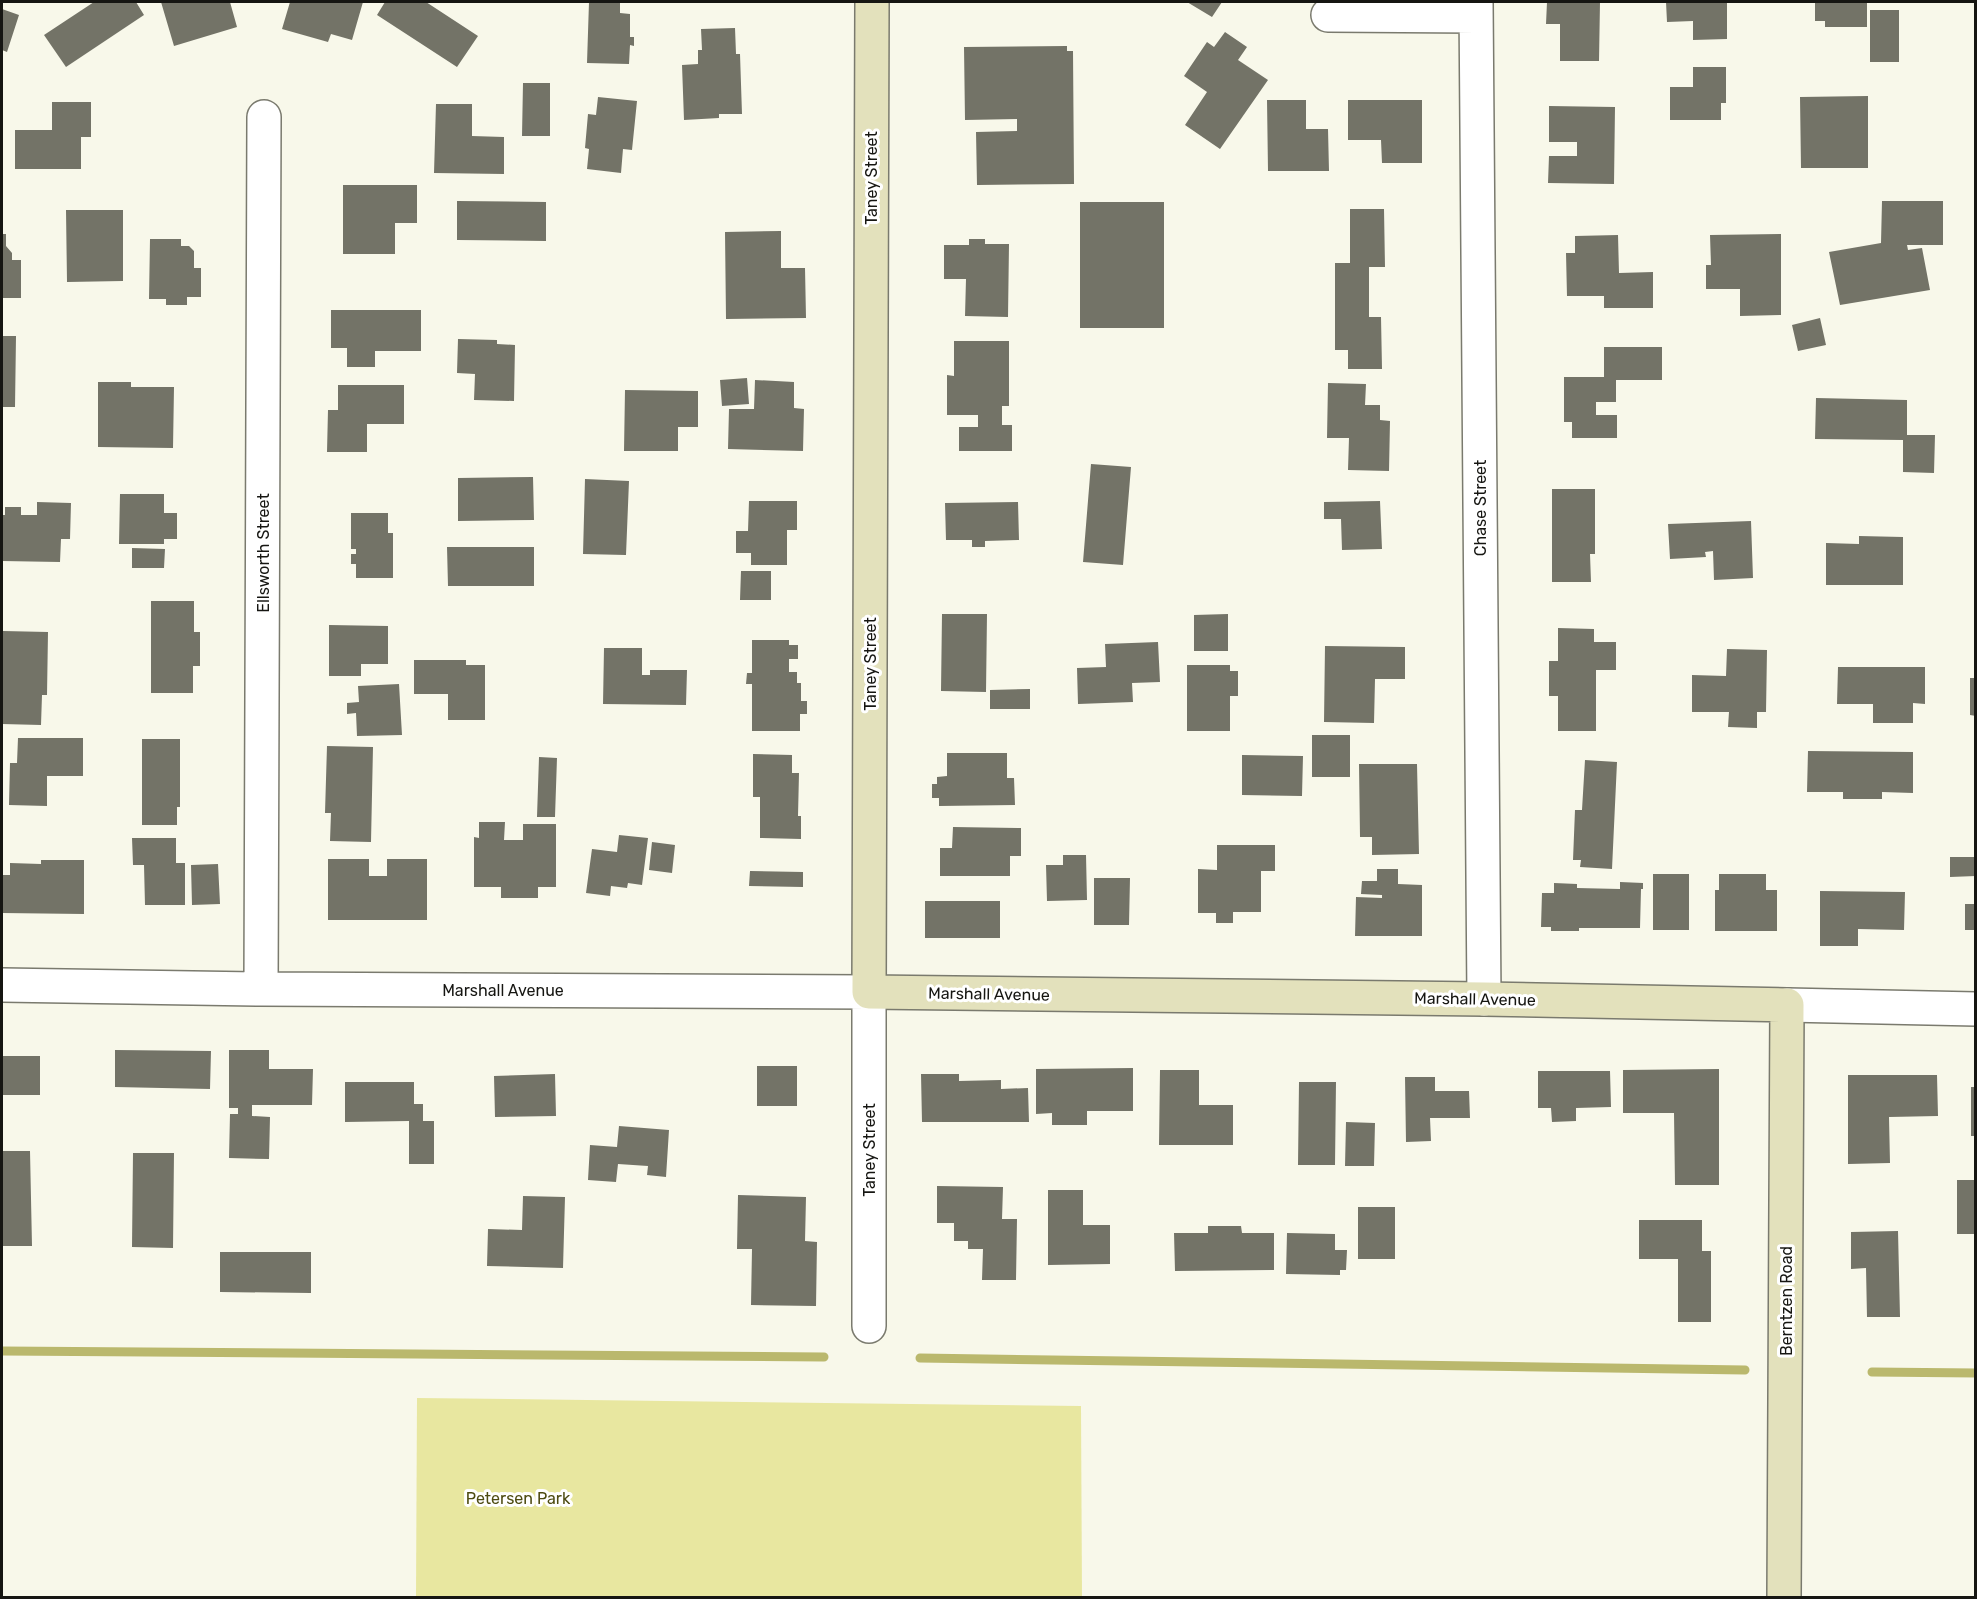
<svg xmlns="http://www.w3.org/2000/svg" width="1977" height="1599" viewBox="0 0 1977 1599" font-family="Rubik,sans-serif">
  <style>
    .green { fill: #e8e7a0 }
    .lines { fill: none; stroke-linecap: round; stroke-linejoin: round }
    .stream { stroke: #bab86d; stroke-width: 9 }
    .building { fill: #737367 }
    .street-casing { stroke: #7a7a6e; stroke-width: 36 }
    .secondary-casing { stroke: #7a7a6e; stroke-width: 36 }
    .street { stroke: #fff; stroke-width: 33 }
    .secondary { stroke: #e3e1bc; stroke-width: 33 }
    .labels { text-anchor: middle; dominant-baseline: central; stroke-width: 6; stroke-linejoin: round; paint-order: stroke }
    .street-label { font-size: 16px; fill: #161612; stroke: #fff }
    .park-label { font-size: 16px; fill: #4d4b11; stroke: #fff }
  </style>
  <rect width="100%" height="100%" fill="#f8f8ea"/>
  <path class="green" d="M 417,1398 L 1081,1406 L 1082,1597 L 416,1597 Z"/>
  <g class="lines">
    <path class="stream" d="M 2,1351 L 824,1357
      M 920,1358 L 1745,1370
      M 1872,1372 L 1976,1373"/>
  </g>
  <path class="building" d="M 94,2 L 136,2 L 144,15 L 66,67 L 44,35 Z
    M 161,2 L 230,2 L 237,27 L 174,46 Z
    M 290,2 L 363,2 L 352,40 L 331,34 L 328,42 L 282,29 Z
    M 385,2 L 426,2 L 478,36 L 457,67 L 377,15 Z
    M 589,2 L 620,2 L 620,13 L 630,14 L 630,37 L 634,37 L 634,46 L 630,45 L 629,64 L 587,63 Z
    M 1187,2 L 1222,2 L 1212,17 Z
    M 1547,2 L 1600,2 L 1599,61 L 1560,61 L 1560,24 L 1546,24 Z
    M 1666,2 L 1727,2 L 1727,39 L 1693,40 L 1693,21 L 1667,22 Z
    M 1815,2 L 1867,2 L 1867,27 L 1825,27 L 1825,21 L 1815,21 Z
    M 2,9 L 19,15 L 7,52 L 2,50 Z
    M 1870,10 L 1899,10 L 1899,62 L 1870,62 Z
    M 735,28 L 736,54 L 740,54 L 742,114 L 719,114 L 719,118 L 684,120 L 682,65 L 698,64 L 698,50 L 702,50 L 701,29 Z
    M 1225,32 L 1247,47 L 1238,60 L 1268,80 L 1220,149 L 1185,125 L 1207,92 L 1184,76 L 1207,42 L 1214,47 Z
    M 1067,46 L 1067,51 L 1073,51 L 1074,184 L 977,185 L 976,132 L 1017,131 L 1017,119 L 965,120 L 964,47 Z
    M 1693,67 L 1726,67 L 1726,103 L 1721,103 L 1721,120 L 1670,120 L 1670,87 L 1693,87 Z
    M 523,83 L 550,83 L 550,136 L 522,136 Z
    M 1868,96 L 1868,168 L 1801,168 L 1800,97 Z
    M 598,97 L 637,101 L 632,150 L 623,149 L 621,173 L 587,169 L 589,149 L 585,148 L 588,114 L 596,115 Z
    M 1267,100 L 1306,100 L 1306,129 L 1328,129 L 1329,171 L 1268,171 Z
    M 1348,100 L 1422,100 L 1422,163 L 1382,163 L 1381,140 L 1348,140 Z
    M 52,102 L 91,102 L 91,137 L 81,137 L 81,169 L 15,169 L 15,130 L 52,130 Z
    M 436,104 L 472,104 L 472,136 L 504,137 L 504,174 L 434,173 Z
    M 1549,106 L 1615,107 L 1614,184 L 1548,183 L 1549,156 L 1577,156 L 1577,142 L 1549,142 Z
    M 343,185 L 417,185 L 417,223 L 395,223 L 395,254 L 343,254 Z
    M 457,201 L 546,202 L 546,241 L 457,240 Z
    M 1882,201 L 1943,201 L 1943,245 L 1907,245 L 1908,250 L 1922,248 L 1930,290 L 1840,305 L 1829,252 L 1881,243 Z
    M 1080,202 L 1164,202 L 1164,328 L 1080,328 Z
    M 1350,209 L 1384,209 L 1385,267 L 1369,267 L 1369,317 L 1381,317 L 1382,369 L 1348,369 L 1348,350 L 1335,350 L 1335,263 L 1350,263 Z
    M 66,210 L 123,210 L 123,281 L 67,282 Z
    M 781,231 L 781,268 L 805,268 L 806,318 L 726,319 L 725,232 Z
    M 2,234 L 6,234 L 6,246 L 12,253 L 12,260 L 21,260 L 21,298 L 2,298 Z
    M 1781,234 L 1781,315 L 1740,316 L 1740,289 L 1706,289 L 1706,265 L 1711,265 L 1710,235 Z
    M 1618,235 L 1619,273 L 1653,272 L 1653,308 L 1604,308 L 1604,296 L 1567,296 L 1566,253 L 1575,253 L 1575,236 Z
    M 150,239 L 181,239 L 181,246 L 189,246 L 194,251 L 194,268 L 201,268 L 201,297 L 187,297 L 187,305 L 166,305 L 166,299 L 149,299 Z
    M 969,239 L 985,239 L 985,244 L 1009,244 L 1008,317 L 965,316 L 966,279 L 944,279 L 944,245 L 969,245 Z
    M 331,310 L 421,310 L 421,351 L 375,351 L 375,367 L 347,367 L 347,348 L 331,348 Z
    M 1820,318 L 1826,345 L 1798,351 L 1792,325 Z
    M 2,336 L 16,336 L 15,407 L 2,407 Z
    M 458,339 L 497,340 L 497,344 L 515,345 L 514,401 L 474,400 L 475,374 L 457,373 Z
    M 954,341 L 1009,341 L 1009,406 L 1002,406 L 1002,425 L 1012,425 L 1012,451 L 959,451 L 959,427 L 978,427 L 978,415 L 947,415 L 947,375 L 954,376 Z
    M 1604,347 L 1662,347 L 1662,380 L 1616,380 L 1616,402 L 1596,402 L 1596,415 L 1617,415 L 1617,438 L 1572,438 L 1572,422 L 1564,422 L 1564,377 L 1604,377 Z
    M 747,378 L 749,404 L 722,406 L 720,380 Z
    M 755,380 L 794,382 L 794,408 L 804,409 L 803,451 L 728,449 L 729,409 L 754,409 Z
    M 98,382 L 131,382 L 131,387 L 174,387 L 173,448 L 98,447 Z
    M 1328,383 L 1366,384 L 1365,405 L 1380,405 L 1380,420 L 1390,421 L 1389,471 L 1348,470 L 1349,438 L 1327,438 Z
    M 338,385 L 404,385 L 404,424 L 367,424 L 367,452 L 327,452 L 328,410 L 338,410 Z
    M 625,390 L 698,391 L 698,427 L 678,427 L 678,451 L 624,451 Z
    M 1816,398 L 1907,400 L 1907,435 L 1935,435 L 1934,473 L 1903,472 L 1903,440 L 1815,439 Z
    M 1091,464 L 1131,467 L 1123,565 L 1083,562 Z
    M 533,477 L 534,520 L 458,521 L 458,478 Z
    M 585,479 L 629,481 L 626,555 L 583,554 Z
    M 1552,489 L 1595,489 L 1595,554 L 1590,554 L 1591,582 L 1552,582 Z
    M 120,494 L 164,494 L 164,513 L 177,513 L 177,539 L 164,539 L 164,544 L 119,544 Z
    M 749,501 L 797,501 L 797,530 L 787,530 L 787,565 L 751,565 L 751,553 L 736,553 L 736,531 L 748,531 Z
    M 1380,501 L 1382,549 L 1342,550 L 1341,519 L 1324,519 L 1324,502 Z
    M 37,502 L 71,503 L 70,539 L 61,539 L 60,562 L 2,561 L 2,515 L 5,515 L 5,507 L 21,507 L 21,515 L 37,515 Z
    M 1018,502 L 1019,540 L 985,541 L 985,547 L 972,547 L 972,540 L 946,540 L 945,503 Z
    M 351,513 L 388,513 L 388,533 L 393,533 L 393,578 L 356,578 L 356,564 L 351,564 L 351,554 L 356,554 L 356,549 L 351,549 Z
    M 1751,521 L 1753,578 L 1714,580 L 1713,551 L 1705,552 L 1706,557 L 1670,559 L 1668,524 Z
    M 1859,536 L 1903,537 L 1903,585 L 1826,585 L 1826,543 L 1859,544 Z
    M 447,547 L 534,547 L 534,586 L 448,586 Z
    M 132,548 L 165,549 L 164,568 L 132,568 Z
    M 741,571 L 771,571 L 771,600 L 740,600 Z
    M 151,601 L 194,601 L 194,632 L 200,632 L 200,666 L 193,666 L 193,693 L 151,693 Z
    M 942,614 L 987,614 L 986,692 L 941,691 Z
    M 1228,614 L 1228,651 L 1194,651 L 1194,615 Z
    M 329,625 L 388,626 L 388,664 L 361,664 L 361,676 L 329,676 Z
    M 1558,628 L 1594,629 L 1594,642 L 1616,642 L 1616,670 L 1596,670 L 1596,731 L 1558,731 L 1558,696 L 1549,696 L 1549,661 L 1558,661 Z
    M 3,631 L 48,632 L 47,695 L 42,695 L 41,725 L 2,724 Z
    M 752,640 L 789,640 L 789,645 L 798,645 L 798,659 L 789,659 L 789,672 L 797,672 L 797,683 L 801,683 L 801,701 L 807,701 L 807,714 L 800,714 L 800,731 L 752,731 L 752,684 L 746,684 L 747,673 L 752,673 Z
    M 1158,642 L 1160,682 L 1132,683 L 1133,702 L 1078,704 L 1077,668 L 1106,667 L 1105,644 Z
    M 1325,646 L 1405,647 L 1405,679 L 1375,679 L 1374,723 L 1324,722 Z
    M 604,648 L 642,648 L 642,675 L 650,675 L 650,670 L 687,670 L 686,705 L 603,704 Z
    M 1727,649 L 1767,650 L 1766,712 L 1757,712 L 1757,728 L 1728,727 L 1729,712 L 1692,712 L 1692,675 L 1726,676 Z
    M 414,660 L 466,660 L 466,665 L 485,665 L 485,720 L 448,720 L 448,694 L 414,694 Z
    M 1187,665 L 1230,665 L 1230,671 L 1238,671 L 1238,696 L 1230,696 L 1230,731 L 1187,731 Z
    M 1838,667 L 1925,667 L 1925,704 L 1913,703 L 1913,723 L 1873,723 L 1873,704 L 1837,704 Z
    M 1970,678 L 1976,678 L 1976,716 L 1970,715 Z
    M 399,684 L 402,735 L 357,736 L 356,713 L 347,714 L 347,703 L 359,702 L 358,686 Z
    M 1030,689 L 1030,709 L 990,709 L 990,690 Z
    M 1312,735 L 1350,735 L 1350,777 L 1312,777 Z
    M 18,738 L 83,738 L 83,776 L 47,776 L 47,806 L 9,805 L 10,763 L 17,763 Z
    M 142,739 L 180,739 L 180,807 L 177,807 L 177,825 L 142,825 Z
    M 327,746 L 373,747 L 371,842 L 330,841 L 331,813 L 325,813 Z
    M 1808,751 L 1913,752 L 1913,793 L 1882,792 L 1882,799 L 1843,799 L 1843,792 L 1807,792 Z
    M 947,753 L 1007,753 L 1007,778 L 1014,778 L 1015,805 L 939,806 L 939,798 L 932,798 L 932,784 L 937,784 L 937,777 L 947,776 Z
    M 753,754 L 792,755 L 792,773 L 799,773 L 798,816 L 801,816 L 801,839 L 760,838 L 760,797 L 753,797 Z
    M 1242,755 L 1303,756 L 1302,796 L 1242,795 Z
    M 539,757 L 557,758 L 555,817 L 537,817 Z
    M 1585,760 L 1617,762 L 1612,869 L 1580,867 L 1581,860 L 1573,860 L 1575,810 L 1582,810 Z
    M 1359,764 L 1417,764 L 1419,854 L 1372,855 L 1372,837 L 1360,837 Z
    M 479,822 L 505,822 L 504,840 L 523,840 L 523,824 L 556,824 L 556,887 L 538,887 L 538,898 L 501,898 L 501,887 L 474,887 L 474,837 L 479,838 Z
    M 953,827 L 1021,828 L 1021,856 L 1010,856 L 1010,876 L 940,876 L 940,848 L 952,848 Z
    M 619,835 L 648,838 L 642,885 L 628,883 L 627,888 L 611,886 L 610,896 L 586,893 L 592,849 L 617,852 Z
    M 132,838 L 176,838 L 176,863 L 185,863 L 185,905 L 145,905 L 144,865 L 133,865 Z
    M 652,842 L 675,845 L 672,873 L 649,870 Z
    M 1217,845 L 1275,845 L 1275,871 L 1261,871 L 1261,912 L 1233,912 L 1233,923 L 1216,923 L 1216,913 L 1198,913 L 1198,869 L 1217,870 Z
    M 1063,855 L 1086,855 L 1087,900 L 1047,901 L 1046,865 L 1063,865 Z
    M 1950,857 L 1976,857 L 1976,876 L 1950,877 Z
    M 328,859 L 369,859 L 369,876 L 387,876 L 387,859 L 427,859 L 427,920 L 328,920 Z
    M 41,860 L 84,860 L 84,914 L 2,913 L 2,875 L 10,875 L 10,863 L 41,864 Z
    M 218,864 L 220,904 L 192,905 L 191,865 Z
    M 1377,869 L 1398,869 L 1398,884 L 1422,885 L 1422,936 L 1355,936 L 1356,897 L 1382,898 L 1382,895 L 1361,894 L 1362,881 L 1377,881 Z
    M 750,871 L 803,872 L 803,887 L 749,886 Z
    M 1653,874 L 1689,874 L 1689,930 L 1653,930 Z
    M 1719,874 L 1766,874 L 1766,890 L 1777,890 L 1777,931 L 1715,931 L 1715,890 L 1719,890 Z
    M 1094,878 L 1130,878 L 1129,925 L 1094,925 Z
    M 1620,882 L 1643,883 L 1643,889 L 1641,889 L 1640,928 L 1579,928 L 1579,931 L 1551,931 L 1551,927 L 1541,927 L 1542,893 L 1554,893 L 1554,883 L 1577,884 L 1577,888 L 1620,889 Z
    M 1820,891 L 1905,892 L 1904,930 L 1858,929 L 1858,946 L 1820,946 Z
    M 925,901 L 1000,901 L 1000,938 L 925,938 Z
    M 1965,904 L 1976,904 L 1976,930 L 1965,930 Z
    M 115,1050 L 211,1051 L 210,1089 L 115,1087 Z
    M 229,1050 L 269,1050 L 269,1069 L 313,1069 L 312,1105 L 252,1105 L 252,1116 L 270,1117 L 269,1159 L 229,1158 L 230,1114 L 238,1114 L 238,1108 L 229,1108 Z
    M 2,1056 L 40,1056 L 40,1095 L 2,1095 Z
    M 757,1066 L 797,1066 L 797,1106 L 757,1106 Z
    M 1133,1068 L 1133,1111 L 1087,1111 L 1087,1125 L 1052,1125 L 1052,1113 L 1036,1114 L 1036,1069 Z
    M 1719,1069 L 1719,1185 L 1675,1185 L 1674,1113 L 1623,1113 L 1623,1070 Z
    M 1160,1070 L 1199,1070 L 1199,1105 L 1233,1105 L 1233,1145 L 1159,1145 Z
    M 1538,1071 L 1610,1071 L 1611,1107 L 1576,1108 L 1576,1121 L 1552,1122 L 1551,1108 L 1538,1108 Z
    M 555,1074 L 556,1116 L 495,1117 L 494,1076 Z
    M 921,1074 L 959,1074 L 959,1081 L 1001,1080 L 1001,1089 L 1028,1088 L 1029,1122 L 922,1122 Z
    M 1848,1075 L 1937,1075 L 1938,1116 L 1889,1117 L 1890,1163 L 1848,1164 Z
    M 1405,1077 L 1435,1077 L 1435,1091 L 1469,1091 L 1470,1118 L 1430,1118 L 1431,1141 L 1406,1142 Z
    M 345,1082 L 414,1082 L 414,1104 L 423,1104 L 423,1121 L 434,1121 L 434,1164 L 409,1164 L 409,1121 L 345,1122 Z
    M 1299,1082 L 1336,1082 L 1335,1165 L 1298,1165 Z
    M 1971,1087 L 1976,1087 L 1976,1136 L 1971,1136 Z
    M 1346,1122 L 1375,1123 L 1374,1166 L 1345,1166 Z
    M 619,1126 L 669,1130 L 666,1177 L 647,1175 L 648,1166 L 618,1164 L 616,1182 L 588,1180 L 590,1145 L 617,1147 Z
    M 2,1151 L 30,1151 L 32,1246 L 2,1246 Z
    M 133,1153 L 174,1153 L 173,1248 L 132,1247 Z
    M 1957,1180 L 1976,1180 L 1976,1234 L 1957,1234 Z
    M 937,1186 L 1003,1187 L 1002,1219 L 1017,1219 L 1016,1280 L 982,1280 L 983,1249 L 968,1249 L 968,1241 L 954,1241 L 954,1223 L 937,1223 Z
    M 1048,1190 L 1083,1190 L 1083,1225 L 1110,1225 L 1110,1264 L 1048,1265 Z
    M 738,1195 L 806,1197 L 805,1241 L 817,1242 L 816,1306 L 751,1305 L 752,1249 L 737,1249 Z
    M 523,1196 L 565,1197 L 563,1268 L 487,1266 L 488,1229 L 522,1230 Z
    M 1358,1207 L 1395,1207 L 1395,1259 L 1358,1259 Z
    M 1639,1220 L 1702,1220 L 1702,1251 L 1711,1251 L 1711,1322 L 1678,1322 L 1678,1259 L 1639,1259 Z
    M 1208,1226 L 1241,1226 L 1242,1233 L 1274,1233 L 1274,1270 L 1175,1271 L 1174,1233 L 1208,1233 Z
    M 1898,1231 L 1900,1317 L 1867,1317 L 1866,1268 L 1851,1269 L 1851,1232 Z
    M 1287,1233 L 1335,1234 L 1335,1250 L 1347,1250 L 1346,1270 L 1340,1270 L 1340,1275 L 1286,1274 Z
    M 220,1252 L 311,1252 L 311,1293 L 220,1292 Z"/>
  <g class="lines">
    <g class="street-casing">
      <path id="street" d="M 1476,2 L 1484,999
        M 1328,15 L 1476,16
        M 2,985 L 261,989 L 869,992 L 869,1326
        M 261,989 L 264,117
        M 1787,1005 L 1976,1009"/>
    </g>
    <g class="secondary-casing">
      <path id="secondary" d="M 872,2 L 869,992 L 1484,999 L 1787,1005 L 1784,1598"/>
    </g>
    <use href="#street" class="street"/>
    <use href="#secondary" class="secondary"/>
  </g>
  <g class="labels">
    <g class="street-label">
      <text transform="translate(871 178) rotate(-90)">Taney Street</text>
      <text transform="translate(1480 508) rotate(-90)">Chase Street</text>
      <text transform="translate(263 553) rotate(-90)">Ellsworth Street</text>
      <text transform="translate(870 664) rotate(-90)">Taney Street</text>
      <text x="503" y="990">Marshall Avenue</text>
      <text transform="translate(989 994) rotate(1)">Marshall Avenue</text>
      <text transform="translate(1475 999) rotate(1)">Marshall Avenue</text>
      <text transform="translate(869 1150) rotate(-90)">Taney Street</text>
      <text transform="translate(1786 1301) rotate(-90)">Berntzen Road</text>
    </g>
    <g class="park-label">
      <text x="518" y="1498">Petersen Park</text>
    </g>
  </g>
  <rect width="1977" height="1599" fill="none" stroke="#161612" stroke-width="6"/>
</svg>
